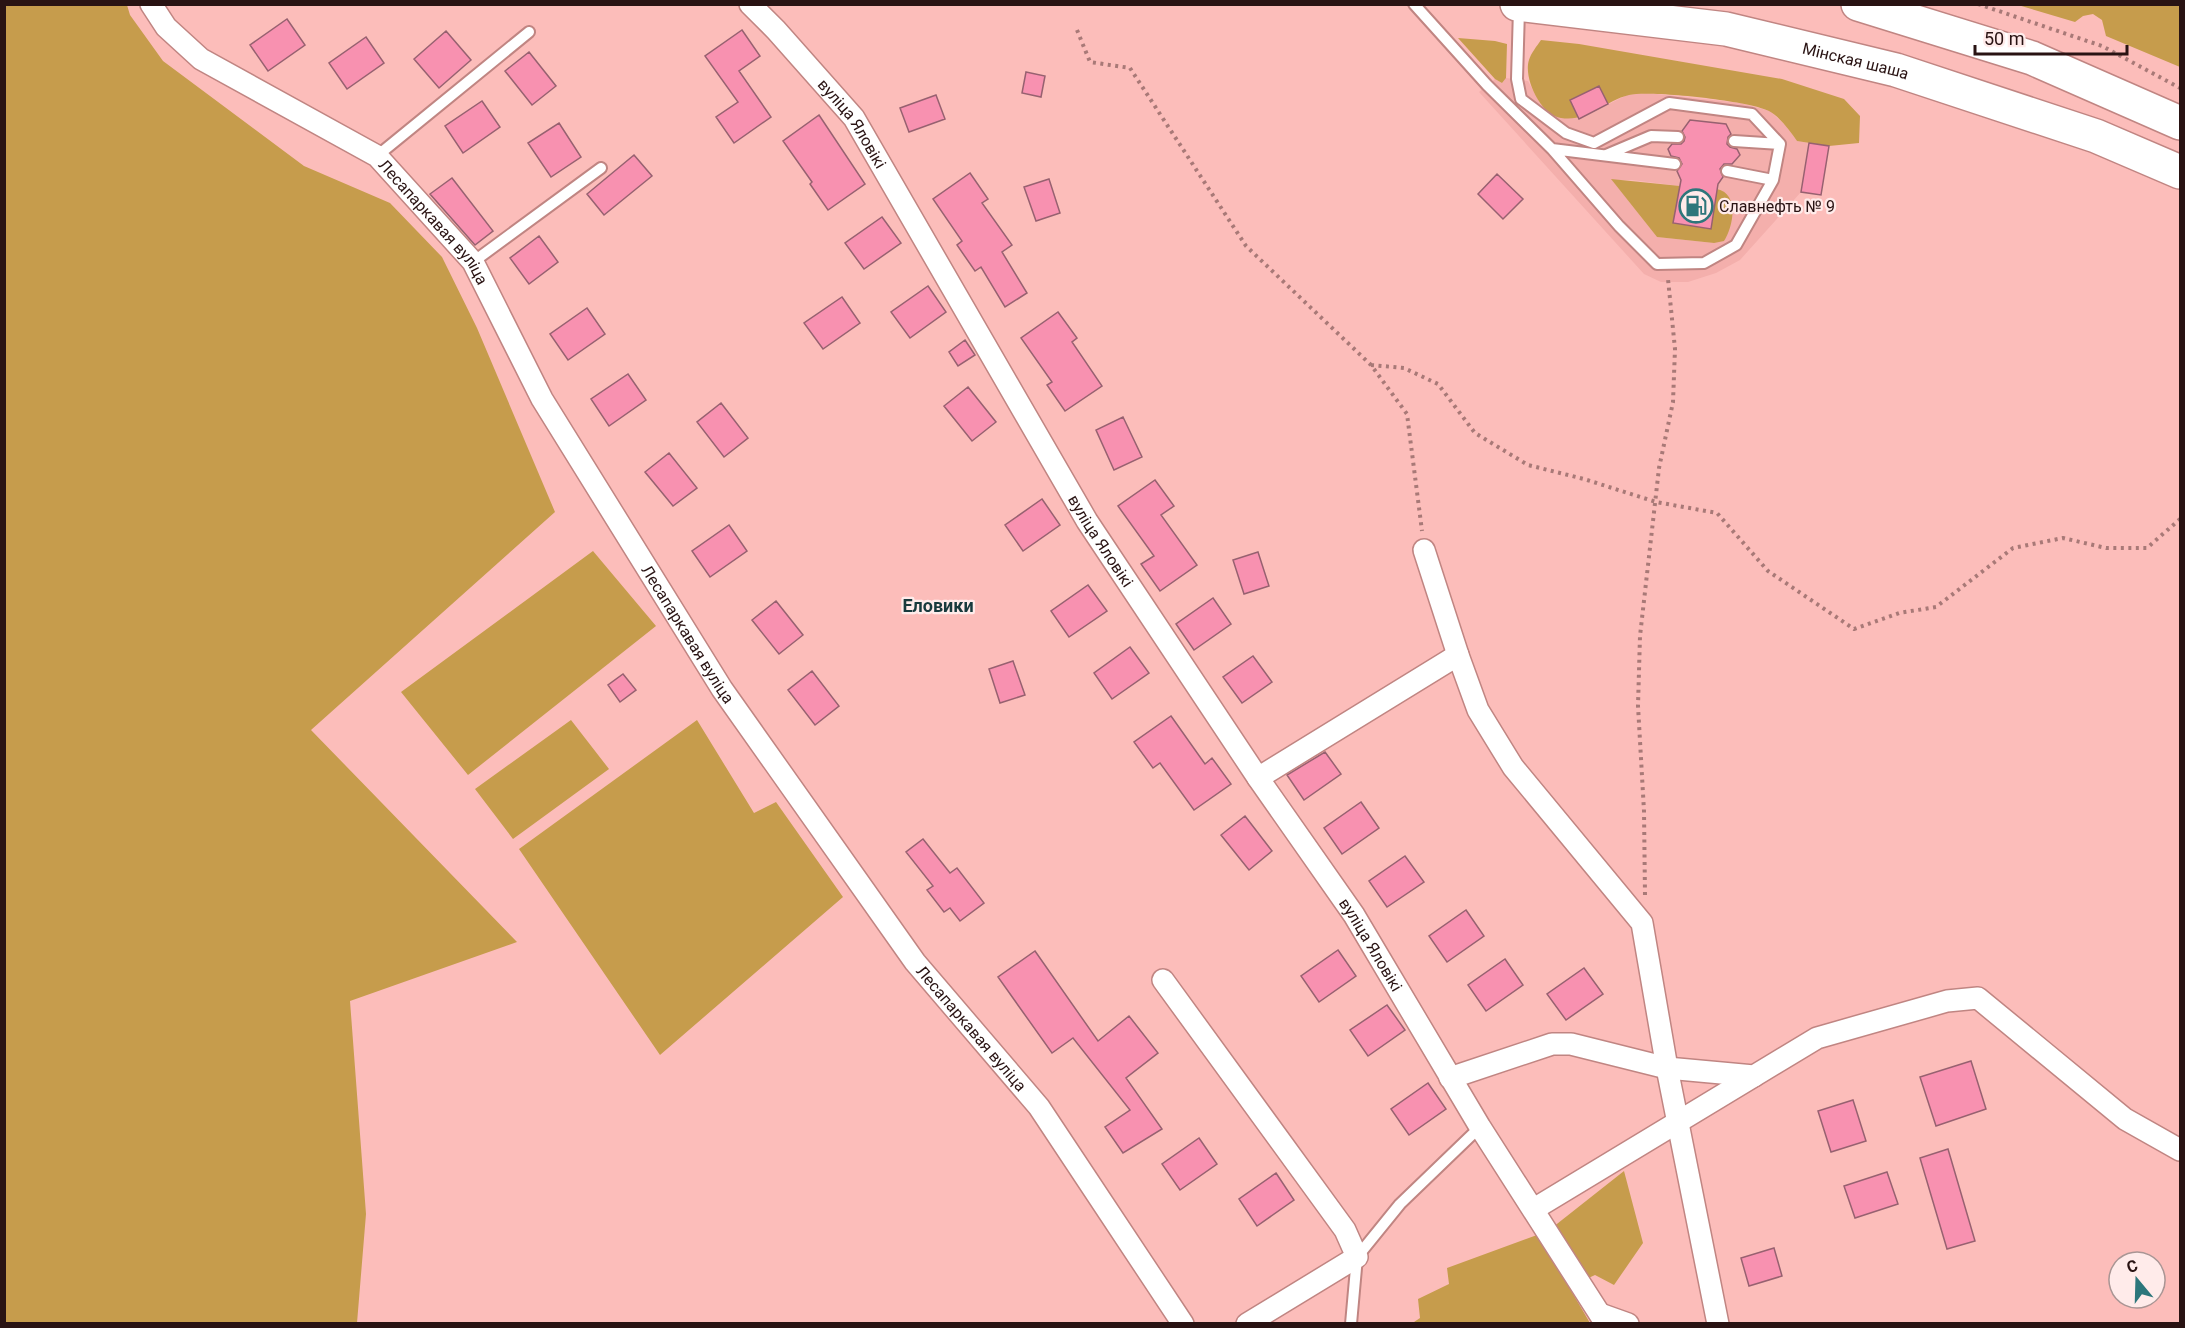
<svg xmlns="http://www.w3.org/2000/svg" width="2185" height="1328" viewBox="0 0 2185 1328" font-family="Roboto,sans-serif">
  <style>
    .built { fill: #f4afac; fill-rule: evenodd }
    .green { fill: #c69c4c }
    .building { fill: #f891b0; stroke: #976170; stroke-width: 1.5 }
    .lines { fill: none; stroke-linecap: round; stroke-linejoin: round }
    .lane-casing { stroke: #c08582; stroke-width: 14 }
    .street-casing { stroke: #c08582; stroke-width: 24 }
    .primary-casing { stroke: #c08582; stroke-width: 36 }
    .path { stroke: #a87977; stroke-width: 4; stroke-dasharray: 3 4.5; stroke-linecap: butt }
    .lane { stroke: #fff; stroke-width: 10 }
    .street { stroke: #fff; stroke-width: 21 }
    .primary { stroke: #fff; stroke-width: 33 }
    .labels { text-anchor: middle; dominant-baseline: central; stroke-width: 4.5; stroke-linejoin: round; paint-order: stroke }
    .street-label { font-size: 16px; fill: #291313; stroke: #ffebea }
    .poi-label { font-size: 16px; fill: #291313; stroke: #ffebea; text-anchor: start }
    .neighbourhood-label { font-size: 18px; font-weight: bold; fill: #183a3d; stroke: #ffebea }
  </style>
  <rect width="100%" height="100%" fill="#fcbdba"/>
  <path class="built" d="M 1506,78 L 1528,81 L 1541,105 L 1579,119 L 1627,95 L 1647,93 L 1740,103 L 1770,111 L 1787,127 L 1797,141 L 1809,143 L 1801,192 L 1740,260 L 1716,273 L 1688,282 L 1661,282 L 1644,274 L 1479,92 L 1495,79 L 1502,83 ZM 1690,120 L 1726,124 L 1739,155 L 1718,184 L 1717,189 L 1723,191 L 1714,243 L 1657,237 L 1612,180 L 1632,180 L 1680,186 L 1681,180 L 1668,150 Z"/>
  <path class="green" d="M 5,4 L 127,5 L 130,15 L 163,61 L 304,166 L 390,203 L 442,257 L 477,328 L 555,512 L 311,730 L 517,942 L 350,1001 L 366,1214 L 357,1323 L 5,1323 Z
    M 2018,5 L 2180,5 L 2180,67 L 2106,36 L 2102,20 L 2093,14 L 2083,16 L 2075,22 Z
    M 1458,38 L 1495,41 L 1507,44 L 1506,78 L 1502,83 L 1495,79 Z
    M 1541,40 L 1579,44 L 1782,79 L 1844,99 L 1860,116 L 1859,143 L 1829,146 L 1797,141 C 1790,131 1780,117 1769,111 C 1750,101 1651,90 1629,95 C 1604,101 1589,122 1561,118 C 1541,116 1523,78 1529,60 C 1531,53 1537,46 1541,40 Z
    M 1611,179 L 1680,186 L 1674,223 L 1711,229 L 1717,189 C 1740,194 1733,227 1724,241 L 1714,243 L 1657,237 Z
    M 593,551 L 656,626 L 468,775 L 401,692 Z
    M 571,720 L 609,769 L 513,839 L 475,789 Z
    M 697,720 L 754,813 L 776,802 L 843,897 L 660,1055 L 519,849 Z
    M 1624,1171 L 1643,1243 L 1614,1285 L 1595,1275 L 1569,1287 L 1590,1323 L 1411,1324 L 1420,1318 L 1418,1299 L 1449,1284 L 1447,1268 L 1548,1231 Z"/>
  <path class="building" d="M 287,19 L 305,45 L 268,71 L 250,45 Z
    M 742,30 L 760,56 L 739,71 L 771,117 L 734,143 L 716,117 L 738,102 L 705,56 Z
    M 446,31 L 471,60 L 439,88 L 414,59 Z
    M 366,37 L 384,63 L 347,89 L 329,63 Z
    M 529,52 L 556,86 L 532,105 L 505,71 Z
    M 1026,72 L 1045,76 L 1041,97 L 1022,93 Z
    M 1599,86 L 1608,104 L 1579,119 L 1570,100 Z
    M 936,95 L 945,119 L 909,132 L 900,108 Z
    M 482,101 L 500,127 L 463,153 L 445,126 Z
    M 819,115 L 865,184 L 828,210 L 810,184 L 812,182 L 783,141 Z
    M 1690,120 L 1726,124 L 1731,134 L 1728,137 L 1727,144 L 1730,147 L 1737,149 L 1740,155 L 1732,164 L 1724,164 L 1720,169 L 1723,177 L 1718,184 L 1711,229 L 1673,223 L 1681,180 L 1677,171 L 1682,164 L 1679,158 L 1671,156 L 1668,149 L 1672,144 L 1681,144 L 1684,141 L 1685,137 L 1682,131 Z
    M 559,123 L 581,157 L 551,177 L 528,143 Z
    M 1809,143 L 1829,146 L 1821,195 L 1801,192 Z
    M 634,155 L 652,176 L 604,215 L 587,194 Z
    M 970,173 L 988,199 L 982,203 L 1012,245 L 1002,252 L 1027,293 L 1005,307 L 981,267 L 975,271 L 957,245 L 962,241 L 933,199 Z
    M 1497,174 L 1523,199 L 1503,219 L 1478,194 Z
    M 452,178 L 493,231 L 475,245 L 430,194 Z
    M 1049,179 L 1060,213 L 1036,221 L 1024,187 Z
    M 882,217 L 901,243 L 864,269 L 845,243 Z
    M 539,236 L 558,262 L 529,284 L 510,258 Z
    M 928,286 L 946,312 L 910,338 L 891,312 Z
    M 842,297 L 860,323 L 823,349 L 804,323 Z
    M 587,308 L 605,334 L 568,360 L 550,334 Z
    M 1058,312 L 1077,338 L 1072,342 L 1102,386 L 1065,411 L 1047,385 L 1052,382 L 1021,338 Z
    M 965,340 L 975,355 L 958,366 L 949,352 Z
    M 628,374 L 646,400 L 609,426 L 591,399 Z
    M 968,387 L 996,422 L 972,441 L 944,406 Z
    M 721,403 L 748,438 L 724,457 L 697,422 Z
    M 1123,417 L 1142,457 L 1114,470 L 1096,430 Z
    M 669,453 L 697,488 L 673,506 L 645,472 Z
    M 1155,480 L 1174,506 L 1161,515 L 1197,565 L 1160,591 L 1141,564 L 1154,556 L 1118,506 Z
    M 1042,499 L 1060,525 L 1023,551 L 1005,525 Z
    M 729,525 L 747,551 L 710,577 L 692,551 Z
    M 1258,552 L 1269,586 L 1244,594 L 1233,560 Z
    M 1088,585 L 1107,611 L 1069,637 L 1051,611 Z
    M 1213,598 L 1231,624 L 1194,650 L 1176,624 Z
    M 776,601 L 803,635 L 779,654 L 752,620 Z
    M 1130,647 L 1149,673 L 1112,699 L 1094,673 Z
    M 1253,656 L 1272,682 L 1242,703 L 1223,677 Z
    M 1013,661 L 1025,695 L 1000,703 L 989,669 Z
    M 812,671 L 839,706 L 815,725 L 788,690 Z
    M 623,674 L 636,690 L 620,702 L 608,685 Z
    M 1171,716 L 1205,764 L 1212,758 L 1231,784 L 1194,810 L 1160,763 L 1153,768 L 1134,742 Z
    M 1325,752 L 1341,774 L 1304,800 L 1287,775 Z
    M 1361,802 L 1379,828 L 1342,854 L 1324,828 Z
    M 1245,816 L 1272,851 L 1249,870 L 1221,835 Z
    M 923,839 L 950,873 L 957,868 L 984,903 L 960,921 L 950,908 L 944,912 L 927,890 L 933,886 L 906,852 Z
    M 1405,856 L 1424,882 L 1387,907 L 1369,881 Z
    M 1466,910 L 1484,936 L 1447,962 L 1429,936 Z
    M 1338,950 L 1356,976 L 1319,1002 L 1301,976 Z
    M 1035,951 L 1098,1041 L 1129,1016 L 1158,1053 L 1126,1078 L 1162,1129 L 1123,1153 L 1105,1127 L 1130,1110 L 1073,1038 L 1052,1053 L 998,977 Z
    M 1505,959 L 1523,985 L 1486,1011 L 1468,985 Z
    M 1584,968 L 1603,994 L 1566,1020 L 1547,994 Z
    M 1387,1005 L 1405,1030 L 1368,1056 L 1350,1030 Z
    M 1971,1061 L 1986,1109 L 1936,1126 L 1920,1077 Z
    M 1428,1083 L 1446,1109 L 1409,1135 L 1391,1109 Z
    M 1853,1100 L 1866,1141 L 1831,1152 L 1818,1111 Z
    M 1199,1138 L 1217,1164 L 1180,1190 L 1162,1164 Z
    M 1948,1149 L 1975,1241 L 1947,1249 L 1920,1158 Z
    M 1887,1172 L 1898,1204 L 1855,1218 L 1844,1186 Z
    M 1276,1173 L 1294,1200 L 1257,1226 L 1239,1199 Z
    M 1774,1248 L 1782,1276 L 1749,1286 L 1741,1258 Z"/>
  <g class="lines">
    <g class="lane-casing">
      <path id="lane" d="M 1414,4 L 1487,85 L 1552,149 L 1675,164
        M 1519,9 L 1517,79 L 1521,99 L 1566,133 L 1594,143 L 1669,103 L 1752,114 L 1780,144
        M 1734,141 L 1780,144
        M 1552,149 L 1619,226 L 1657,264 L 1704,263 L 1736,245 L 1773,180
        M 1606,155 L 1651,136 L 1678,137
        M 377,156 L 529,32
        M 1727,171 L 1773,180 L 1780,144
        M 473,262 L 601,168
        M 1351,1324 L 1357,1257 L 1400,1204 L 1480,1127"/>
    </g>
    <g class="street-casing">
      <g id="street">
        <path id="s1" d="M 151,4 L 166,27 L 201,59 L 377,156 L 473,262 L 542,399 L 722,689 L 915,962 L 1039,1107 L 1183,1324"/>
        <path id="s2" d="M 750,4 L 776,30 L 854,118 L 1087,521 L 1258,778 L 1354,915 L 1480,1127 L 1606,1324"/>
        <path d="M 1424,550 L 1458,655"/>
        <path d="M 1258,778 L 1458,655 L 1478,710 L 1513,767 L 1642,923 L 1667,1068 L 1718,1324"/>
        <path d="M 1163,980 L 1345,1230 L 1357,1257 L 1247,1324"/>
        <path d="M 1450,1078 L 1552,1044 L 1571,1044 L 1667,1068 L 1754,1076 L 1817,1038 L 1947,1001 L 1978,998 L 2125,1119 L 2180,1150"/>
        <path d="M 1534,1209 L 1754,1076"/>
        <path d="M 1600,1314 L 1628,1324"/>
      </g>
    </g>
    <g class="primary-casing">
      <g id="primary">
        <path id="s3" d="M 1517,4 L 1726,29 L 1896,70 L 2096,136 L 2180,172"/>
        <path d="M 1858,4 L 2032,58 L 2180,123"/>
      </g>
    </g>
    <path class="path" d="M 1978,4 L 2102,46 L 2180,88
      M 1077,30 L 1090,62 L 1130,68 L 1246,246 L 1371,365 L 1407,414 L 1422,531
      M 1371,365 L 1404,368 L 1438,384 L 1475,433 L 1528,465 L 1584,479 L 1656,502 L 1717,513 L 1768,571 L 1854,629 L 1899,613 L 1936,607 L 2013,548 L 2063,538 L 2106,548 L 2147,548 L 2180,519
      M 1645,895 L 1644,811 L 1638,706 L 1640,636 L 1659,468 L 1673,402 L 1675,349 L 1668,279"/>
    <use href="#lane" class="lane"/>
    <use href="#street" class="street"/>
    <use href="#primary" class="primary"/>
  </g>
  <defs>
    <g id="fuel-ring" transform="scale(1.725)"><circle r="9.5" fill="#ffebea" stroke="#2d767b" stroke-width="1.5"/><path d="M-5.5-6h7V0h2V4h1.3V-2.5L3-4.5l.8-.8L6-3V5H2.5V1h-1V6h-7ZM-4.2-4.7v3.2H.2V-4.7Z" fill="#2d767b"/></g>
  </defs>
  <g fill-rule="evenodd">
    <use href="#fuel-ring" x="1696" y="206"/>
  </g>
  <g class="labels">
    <g class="street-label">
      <text stroke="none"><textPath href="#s3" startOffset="344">Мінская шаша</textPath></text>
      <text stroke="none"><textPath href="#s2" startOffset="158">вуліца Яловікі</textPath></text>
      <text stroke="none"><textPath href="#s1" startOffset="363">Лесапаркавая вуліца</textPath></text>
      <text stroke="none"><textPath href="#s2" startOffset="644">вуліца Яловікі</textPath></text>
      <text stroke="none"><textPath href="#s1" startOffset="849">Лесапаркавая вуліца</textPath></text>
      <text stroke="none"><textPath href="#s2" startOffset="1130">вуліца Яловікі</textPath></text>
      <text stroke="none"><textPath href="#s1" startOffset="1335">Лесапаркавая вуліца</textPath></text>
    </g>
    <g class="poi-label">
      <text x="1719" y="206">Славнефть № 9</text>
    </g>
    <g class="neighbourhood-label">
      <text x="938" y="605">Еловики</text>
    </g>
  </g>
  <rect width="2185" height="1328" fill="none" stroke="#291313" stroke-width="12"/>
  <g transform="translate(2137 1280) rotate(341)"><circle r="28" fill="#ffebea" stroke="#a99594" stroke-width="1.5"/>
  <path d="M0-4.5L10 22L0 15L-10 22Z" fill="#2d767b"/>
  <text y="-9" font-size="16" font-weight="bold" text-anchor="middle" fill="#291313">С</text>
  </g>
  <path d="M1975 45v9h152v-9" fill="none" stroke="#291313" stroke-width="3"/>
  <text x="1984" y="45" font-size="18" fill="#291313" stroke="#ffebea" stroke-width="4.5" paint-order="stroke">50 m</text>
</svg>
